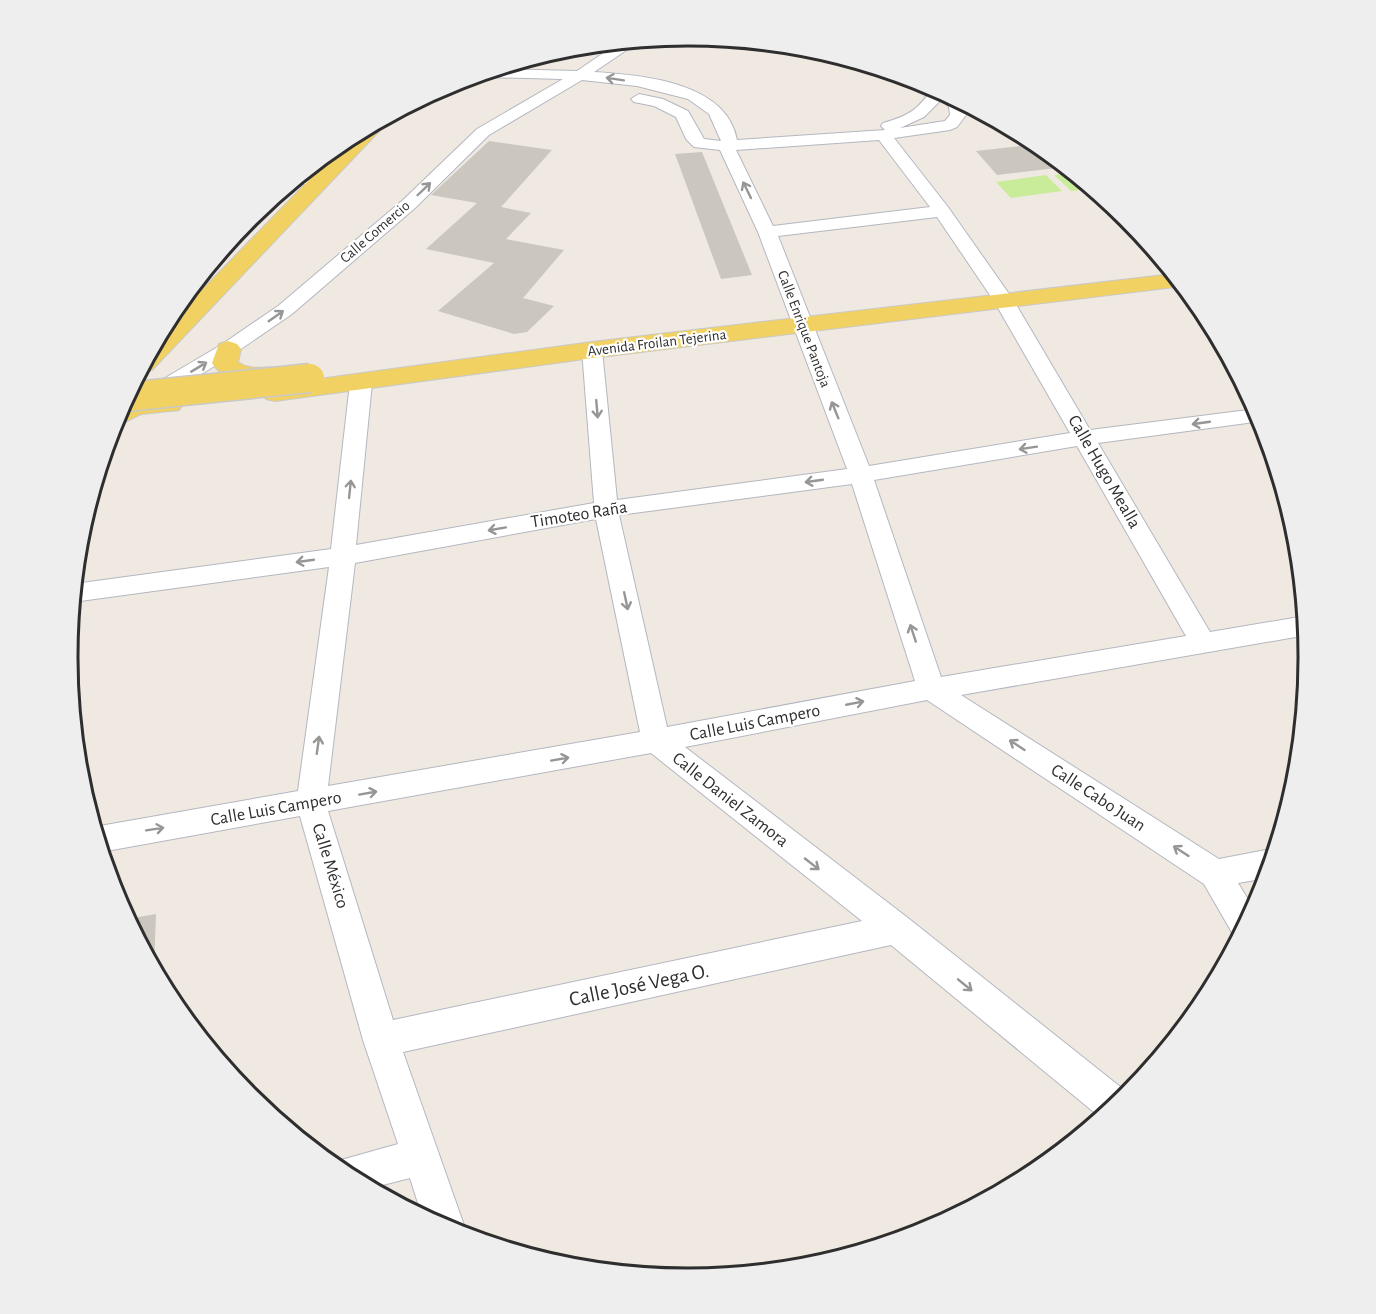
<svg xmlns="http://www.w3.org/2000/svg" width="1376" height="1314" viewBox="0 0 1376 1314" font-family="'Alegreya Sans',sans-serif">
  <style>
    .pitch { fill: #c9ec9a }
    .building { fill: #cbc7bf }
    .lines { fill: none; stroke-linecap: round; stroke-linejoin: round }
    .minor-casing { stroke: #b4b7c1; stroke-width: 2 }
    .major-casing { stroke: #c9c9c9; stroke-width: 2 }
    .minor { fill: #fff; fill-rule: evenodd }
    .major { fill: #f2d163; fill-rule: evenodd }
    .major-bridge-casing { stroke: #c9c9c9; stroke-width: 31; stroke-linecap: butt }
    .major-bridge { stroke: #f2d163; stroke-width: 28 }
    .oneway { stroke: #969696 }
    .labels { text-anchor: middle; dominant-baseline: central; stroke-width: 4.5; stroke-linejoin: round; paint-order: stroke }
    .far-street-label { font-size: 15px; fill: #2e2e2e; stroke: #fff }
    .street-label { font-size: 18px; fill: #2e2e2e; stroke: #fff }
    .near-street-label { font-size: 21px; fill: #2e2e2e; stroke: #fff }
    .rim { fill: none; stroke: #2e2e2e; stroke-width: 3 }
  </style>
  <rect width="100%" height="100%" fill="#efe9e1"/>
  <path class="pitch" d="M 1072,173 L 1092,189 L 1071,191 L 1054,175 Z
    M 1046,175 L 1062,191 L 1011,198 L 996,182 Z"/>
  <path class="building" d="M 489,141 L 552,150 L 501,207 L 531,213 L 506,239 L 564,250 L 523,298 L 554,306 L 527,332 L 514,334 L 438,311 L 494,263 L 426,249 L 477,203 L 431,195 Z
    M 1037,144 L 1065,167 L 997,175 L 976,151 Z
    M 702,152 L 752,275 L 721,279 L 675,154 Z
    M 156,914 L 154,969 L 127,919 Z"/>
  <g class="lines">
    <g class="minor-casing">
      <path id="minor" d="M 635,41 L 634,45 L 594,72 C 642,75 727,82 737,140 L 885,130 L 881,126 L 883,123 C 909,116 919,109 933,87 L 963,103 L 966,115 L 957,127 L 950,130 L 894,138 L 948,207 L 1014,301 L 1090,430 L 1256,409 L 1262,421 L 1098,443 L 1210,632 L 1305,616 L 1307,635 L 961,695 L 1219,859 L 1271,849 L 1275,851 L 1267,878 L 1238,883 L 1254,909 L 1239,937 L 1234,936 L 1204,884 L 927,700 L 685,747 L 908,918 L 1128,1093 L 1101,1118 L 891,945 L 403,1052 L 465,1228 L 463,1234 L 450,1231 L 422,1216 L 410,1178 L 371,1188 L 343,1173 L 332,1165 L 334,1162 L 398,1144 L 363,1040 L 300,816 L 101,852 L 94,827 L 298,791 L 329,567 L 73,602 L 74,584 L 331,549 L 350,383 L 353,378 L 361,377 L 369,378 L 372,383 L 356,545 L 594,503 L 582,350 L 585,346 L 592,344 L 599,346 L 602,350 L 617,500 L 847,469 L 758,232 L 720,150 L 694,147 L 686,139 L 676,117 L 654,106 L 634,102 L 631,99 L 639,94 L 663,99 L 688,111 L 704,139 L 721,141 L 709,114 L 688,99 L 637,86 L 582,80 L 489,135 L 415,208 L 292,314 L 235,353 L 159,401 L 151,402 L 143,401 L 140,396 L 143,391 L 221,345 L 278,306 L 403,200 L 477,129 L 563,79 L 485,77 L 479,75 L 498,69 L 577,71 L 618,43 ZM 942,99 L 949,107 L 950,115 L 945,121 L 900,128 L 924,117 ZM 879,140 L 930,207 L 773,226 L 736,150 ZM 937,217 L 994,301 L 1070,433 L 869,466 L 778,236 ZM 1077,446 L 1186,636 L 941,677 L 874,480 ZM 852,484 L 915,681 L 667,727 L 619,515 ZM 596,519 L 640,732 L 328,786 L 355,563 ZM 651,753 L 862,921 L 393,1020 L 328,811 Z
        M 301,175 L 308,176 L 310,180 L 308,184 L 290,184 Z"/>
    </g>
    <g class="major-casing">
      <path id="major" d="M 382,120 L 385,124 L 382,128 L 152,370 L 140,372 L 161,332 L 353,135 Z
        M 1173,274 L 1183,286 L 592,358 L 275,401 L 266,399 L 262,393 L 266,387 L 275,385 L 592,342 Z
        M 228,341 L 237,344 L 241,349 L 238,362 C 253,373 271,364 288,369 L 292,374 L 288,379 C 262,386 229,388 212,363 L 219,344 Z
        M 170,396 L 179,398 L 183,404 L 179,410 L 141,414 L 125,422 L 113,423 L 126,400 Z"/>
    </g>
    <use href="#minor" class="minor"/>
    <use href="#major" class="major"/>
    <g class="major-bridge-casing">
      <path id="major-bridge" d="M 126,397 L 310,378"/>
    </g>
    <use href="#major-bridge" class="major-bridge"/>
  </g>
  <defs><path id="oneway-shaft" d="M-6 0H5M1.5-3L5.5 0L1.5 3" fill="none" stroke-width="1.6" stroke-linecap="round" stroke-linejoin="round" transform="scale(1.5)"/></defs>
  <g class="oneway">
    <use href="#oneway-shaft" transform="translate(615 79) rotate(-171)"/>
    <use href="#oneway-shaft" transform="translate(424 189) rotate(-44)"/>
    <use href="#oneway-shaft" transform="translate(747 190) rotate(-116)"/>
    <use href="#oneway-shaft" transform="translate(276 316) rotate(-35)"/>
    <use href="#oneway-shaft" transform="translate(199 367) rotate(-31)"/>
    <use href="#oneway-shaft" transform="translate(597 409) rotate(85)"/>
    <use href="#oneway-shaft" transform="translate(835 410) rotate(-112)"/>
    <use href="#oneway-shaft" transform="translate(1201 423) rotate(172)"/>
    <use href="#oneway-shaft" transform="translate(1028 448) rotate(171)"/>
    <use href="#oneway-shaft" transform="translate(814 481) rotate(172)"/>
    <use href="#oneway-shaft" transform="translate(350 489) rotate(-84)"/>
    <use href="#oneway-shaft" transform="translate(497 529) rotate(170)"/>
    <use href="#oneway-shaft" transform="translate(305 561) rotate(172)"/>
    <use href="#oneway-shaft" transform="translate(626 601) rotate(78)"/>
    <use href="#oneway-shaft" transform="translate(913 633) rotate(-108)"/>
    <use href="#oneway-shaft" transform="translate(855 703) rotate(-11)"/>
    <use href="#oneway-shaft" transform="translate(318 745) rotate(-82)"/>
    <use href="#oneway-shaft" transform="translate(1017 745) rotate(-147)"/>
    <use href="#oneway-shaft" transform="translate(560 759) rotate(-10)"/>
    <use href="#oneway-shaft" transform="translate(368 793) rotate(-10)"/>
    <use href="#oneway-shaft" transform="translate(155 829) rotate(-9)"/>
    <use href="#oneway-shaft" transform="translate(1181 851) rotate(-147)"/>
    <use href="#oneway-shaft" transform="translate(812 864) rotate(38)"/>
    <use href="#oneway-shaft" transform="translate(965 985) rotate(39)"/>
  </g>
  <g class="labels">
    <g class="far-street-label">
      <text transform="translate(375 232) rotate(-41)">Calle Comercio</text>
      <text transform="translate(804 329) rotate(69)">Calle Enrique Pantoja</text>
      <text transform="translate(657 343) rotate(-7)">Avenida Froilan Tejerina</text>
    </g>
    <g class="street-label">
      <text transform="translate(1104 472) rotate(60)">Calle Hugo Mealla</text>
      <text transform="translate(579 515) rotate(-9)">Timoteo Raña</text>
      <text transform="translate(755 723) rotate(-11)">Calle Luis Campero</text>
      <text transform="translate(1098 798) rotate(33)">Calle Cabo Juan</text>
      <text transform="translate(730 800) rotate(38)">Calle Daniel Zamora</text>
      <text transform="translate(276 809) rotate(-10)">Calle Luis Campero</text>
      <text transform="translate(330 866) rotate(73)">Calle México</text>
    </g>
    <g class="near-street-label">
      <text transform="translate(639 985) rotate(-12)">Calle José Vega O.</text>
    </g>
  </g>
  <path d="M0 0H1376V1314H0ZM688 46H688A610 610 0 0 1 1298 656V658A610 610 0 0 1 688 1268H688A610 610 0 0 1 78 658V656A610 610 0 0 1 688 46Z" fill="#eee" fill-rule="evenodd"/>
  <path class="rim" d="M688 46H688A610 610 0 0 1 1298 656V658A610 610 0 0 1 688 1268H688A610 610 0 0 1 78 658V656A610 610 0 0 1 688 46Z"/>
</svg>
